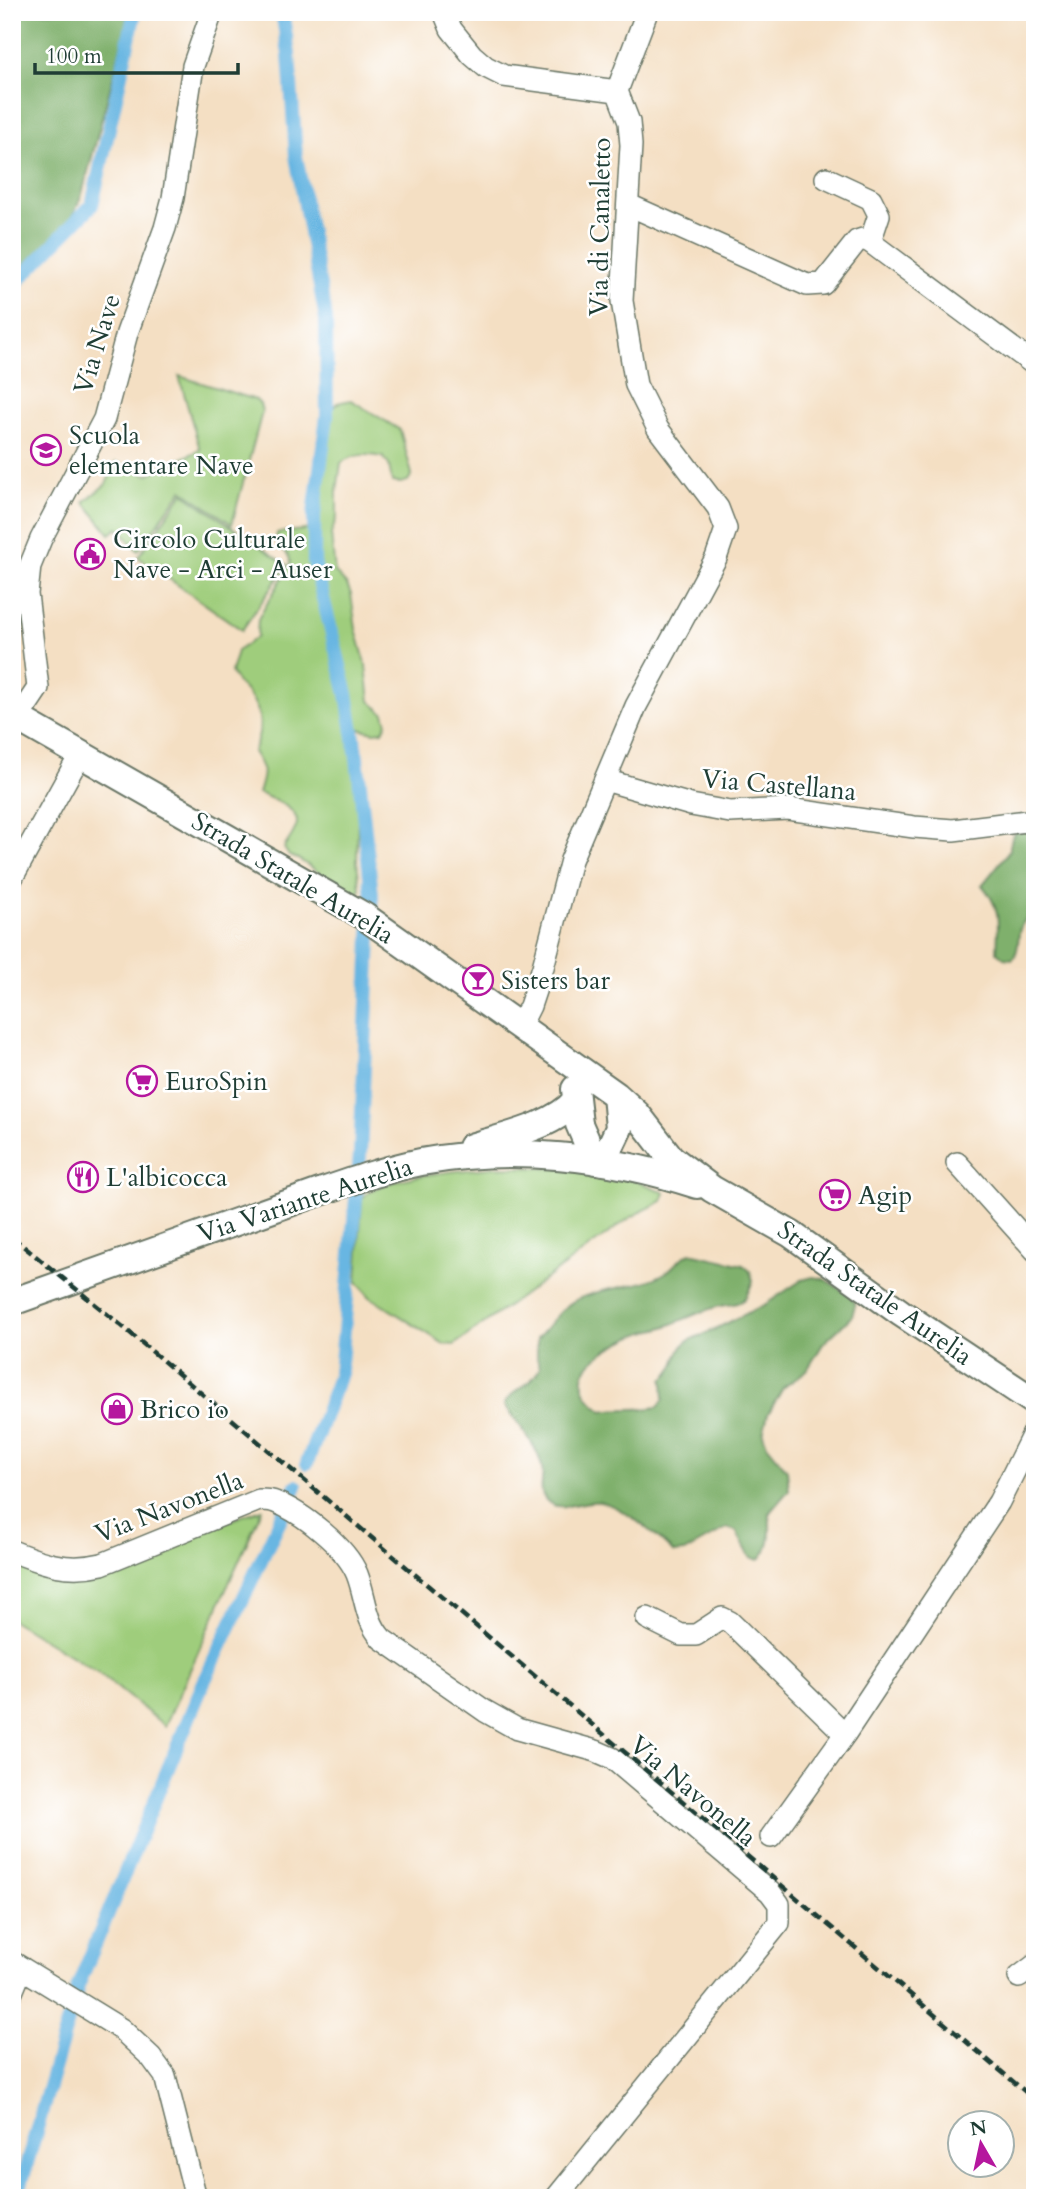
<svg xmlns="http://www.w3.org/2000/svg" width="1047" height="2210" viewBox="0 0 1047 2210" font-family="Cardo,serif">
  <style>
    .green { fill: #9fcd7c; stroke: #5f8558; stroke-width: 2 }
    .forest { fill: #7fb06c; stroke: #4f7650; stroke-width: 2 }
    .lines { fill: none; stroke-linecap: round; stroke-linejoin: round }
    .canal { stroke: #67b6e2; stroke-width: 14 }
    .minor-casing { stroke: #6a7666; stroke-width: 24 }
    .major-casing { stroke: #6a7666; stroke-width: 30 }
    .minor { stroke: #fff; stroke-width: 21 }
    .major { stroke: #fff; stroke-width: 26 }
    .rail { stroke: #1f3d34; stroke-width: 4.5; stroke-dasharray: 10 5; stroke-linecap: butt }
    .labels { text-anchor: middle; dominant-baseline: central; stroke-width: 5; stroke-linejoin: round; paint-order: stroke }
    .street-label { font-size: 26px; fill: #1f3d34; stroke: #fff }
    .poi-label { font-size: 26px; fill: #1f3d34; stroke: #fff; text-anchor: start }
  </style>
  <rect width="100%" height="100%" fill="#fff"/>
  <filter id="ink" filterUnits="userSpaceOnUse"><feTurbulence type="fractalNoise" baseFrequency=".0143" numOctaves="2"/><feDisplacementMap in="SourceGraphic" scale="14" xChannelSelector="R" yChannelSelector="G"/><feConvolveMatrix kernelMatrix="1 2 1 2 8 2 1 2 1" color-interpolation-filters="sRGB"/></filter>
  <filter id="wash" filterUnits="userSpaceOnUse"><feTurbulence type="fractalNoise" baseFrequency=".00686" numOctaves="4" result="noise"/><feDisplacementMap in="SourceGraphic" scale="28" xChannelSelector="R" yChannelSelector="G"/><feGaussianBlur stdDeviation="1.57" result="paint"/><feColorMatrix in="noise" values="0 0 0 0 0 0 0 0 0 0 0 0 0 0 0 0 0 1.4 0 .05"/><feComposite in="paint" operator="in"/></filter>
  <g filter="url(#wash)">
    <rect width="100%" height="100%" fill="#f4dfc3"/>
    <path class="green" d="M 179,376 L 256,400 L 260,404 L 262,412 L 232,524 L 182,490 L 138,551 L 118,528 L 110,534 L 84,502 L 106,484 L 116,462 L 147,475 L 200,450 Z
      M 351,400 L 400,430 L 412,474 L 408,481 L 400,483 L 392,482 L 389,465 L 383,457 C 368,454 354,453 341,463 L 337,491 L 337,517 L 331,534 L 335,572 L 347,585 L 351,594 L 356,629 L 366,665 L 370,701 L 384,713 L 387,723 L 383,731 L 374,732 L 348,726 L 358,816 L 357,861 L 360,889 L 358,898 L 298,859 L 289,856 L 284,848 C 288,841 296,831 297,823 C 298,807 269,798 258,793 C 265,772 265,770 253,752 C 262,732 264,712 248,694 C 242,686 235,682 231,672 L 237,651 L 257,637 L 258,619 L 291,563 L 288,555 L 276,541 L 277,533 L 313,529 L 317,525 L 330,411 L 337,403 Z
      M 183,493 L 287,565 L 242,630 L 138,557 Z
      M 498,1167 C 554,1168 614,1167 665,1193 L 662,1201 L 631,1217 L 454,1345 L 444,1344 L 370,1297 L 357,1282 L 362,1198 C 383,1175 466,1170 498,1167 Z
      M 262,1509 L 165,1726 L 99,1673 L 12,1620 L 12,1557 L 68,1577 Z"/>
    <path class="forest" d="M 12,12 L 128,12 L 126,29 L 82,194 L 72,219 L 12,277 Z
      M 1035,827 L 1035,908 C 1029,915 1023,921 1020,929 C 1017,940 1020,949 1013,959 L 1004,958 L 997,952 C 998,922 1002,909 982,885 L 1008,853 L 1013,834 L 1023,829 Z
      M 690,1253 L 743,1265 L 750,1271 L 753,1281 C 750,1287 748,1296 743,1300 C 736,1306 726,1304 717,1307 C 700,1311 684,1320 667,1326 C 657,1330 646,1331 636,1335 C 602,1350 555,1376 603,1411 C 621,1407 640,1411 658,1407 L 664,1399 L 663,1379 C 684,1364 668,1344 703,1335 L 766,1304 L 802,1280 L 813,1277 L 824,1279 L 850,1295 L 855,1305 L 852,1316 L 823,1344 L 807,1370 L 783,1388 L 768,1414 L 763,1434 L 767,1445 L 787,1470 L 789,1490 L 770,1512 C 769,1531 774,1545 759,1560 L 750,1557 L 736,1531 L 727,1528 L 684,1552 L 674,1553 C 657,1536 623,1506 600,1502 C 584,1499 561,1513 548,1502 C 536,1491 545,1480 542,1467 C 536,1442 518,1425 504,1404 C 514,1387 532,1387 540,1367 L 537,1358 L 537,1338 C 549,1327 561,1307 576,1300 C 603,1286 638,1289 665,1273 C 675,1267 678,1258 690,1253 Z"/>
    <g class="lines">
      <path class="canal" d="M 282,12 L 289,54 L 296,156 L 326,319 L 327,416 L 314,515 L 314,562 L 347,694 L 357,757 L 372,895 L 360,1155 L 340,1374 L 307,1463
        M 12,287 L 92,205 L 135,12
        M 17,2198 L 78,1986 L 203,1684 L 296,1486"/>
    </g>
  </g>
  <g filter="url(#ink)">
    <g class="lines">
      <g class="minor-casing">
        <path id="minor" d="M 444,12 L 451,29 L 472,55 L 486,67 L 504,76 L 617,91
          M 826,178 L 871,199 L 879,215 L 870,242
          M 629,205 L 807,285 L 823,284 L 857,241 L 863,239 L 870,242 L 1035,365
          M 18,718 L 38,688 L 27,594 L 30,566 L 41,539 L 104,419 L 127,333 L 165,228 L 173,198 L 193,66 L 212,12
          M 605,780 L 691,805 L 730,812 L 788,809 L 914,827 L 953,830 L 1035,820
          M 12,878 L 80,755
          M 519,1028 L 530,1006 L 543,967 L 571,860 L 636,706 L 716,558 L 726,529 L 718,508 L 658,429 L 636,385 L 622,301 L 631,145 L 629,122 L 617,91 L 647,12
          M 957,1163 L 1035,1250
          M 12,1551 C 44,1564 68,1572 102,1564 L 259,1500 C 264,1500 271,1500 275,1502 C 302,1512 346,1547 357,1574 C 366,1597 365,1620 382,1639 L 485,1711 L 517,1729 L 596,1751 L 612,1758 L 770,1892 L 779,1904 L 779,1923 L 556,2198
          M 647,1618 L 681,1635 L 696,1635 L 722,1618 L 730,1622 L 845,1734
          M 771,1837 L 845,1734 L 999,1502 L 1035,1430
          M 12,1962 L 121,2029 L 151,2057 L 165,2076 L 196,2198
          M 1019,1977 L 1035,1965
          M 12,1992 L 22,1968"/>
      </g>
      <g class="major-casing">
        <path id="major" d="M 12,715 L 364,916 L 616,1095 L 637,1114 L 671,1158 L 712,1189 L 791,1234 L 901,1313 L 1035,1402
          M 575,1089 L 579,1124 L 595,1161
          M 471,1147 C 502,1137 556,1126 576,1100
          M 603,1162 L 619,1128 L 616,1095
          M 12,1302 L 323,1191 C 355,1180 387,1169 421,1162 C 512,1145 609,1156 697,1185"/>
      </g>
      <use href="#minor" class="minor"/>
      <use href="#major" class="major"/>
      <path class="rail" d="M 12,1237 L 122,1326 L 1035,2100"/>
    </g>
  </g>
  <defs>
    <g id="school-ring" transform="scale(1.575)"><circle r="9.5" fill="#fff" stroke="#b5179e" stroke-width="1.5"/><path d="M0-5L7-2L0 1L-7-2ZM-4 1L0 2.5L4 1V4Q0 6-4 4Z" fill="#b5179e"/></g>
    <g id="civic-ring" transform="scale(1.575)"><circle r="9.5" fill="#fff" stroke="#b5179e" stroke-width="1.5"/><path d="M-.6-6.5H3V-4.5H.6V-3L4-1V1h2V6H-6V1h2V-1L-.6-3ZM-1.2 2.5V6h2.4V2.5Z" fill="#b5179e"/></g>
    <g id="bar-ring" transform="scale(1.575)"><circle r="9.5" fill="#fff" stroke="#b5179e" stroke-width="1.5"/><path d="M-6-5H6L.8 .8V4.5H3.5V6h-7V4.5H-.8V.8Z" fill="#b5179e"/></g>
    <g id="supermarket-ring" transform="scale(1.575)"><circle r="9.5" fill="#fff" stroke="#b5179e" stroke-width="1.5"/><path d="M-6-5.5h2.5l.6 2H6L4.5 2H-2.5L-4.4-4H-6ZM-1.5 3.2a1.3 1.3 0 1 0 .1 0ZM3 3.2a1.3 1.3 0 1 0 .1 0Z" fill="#b5179e"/></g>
    <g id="restaurant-ring" transform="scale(1.575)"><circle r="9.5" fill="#fff" stroke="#b5179e" stroke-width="1.5"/><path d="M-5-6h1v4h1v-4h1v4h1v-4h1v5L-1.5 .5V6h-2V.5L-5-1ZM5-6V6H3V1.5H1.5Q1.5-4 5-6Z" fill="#b5179e"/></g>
    <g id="shop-ring" transform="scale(1.575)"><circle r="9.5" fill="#fff" stroke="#b5179e" stroke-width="1.5"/><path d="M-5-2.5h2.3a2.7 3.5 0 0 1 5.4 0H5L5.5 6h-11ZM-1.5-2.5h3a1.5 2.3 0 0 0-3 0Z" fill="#b5179e"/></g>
  </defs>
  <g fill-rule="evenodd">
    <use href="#school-ring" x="46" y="450"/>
    <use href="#civic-ring" x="90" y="554"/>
    <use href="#bar-ring" x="478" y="980"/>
    <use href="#supermarket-ring" x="142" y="1081"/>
    <use href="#restaurant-ring" x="83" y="1177"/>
    <use href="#supermarket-ring" x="835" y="1195"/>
    <use href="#shop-ring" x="117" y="1409"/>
  </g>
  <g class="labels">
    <g class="street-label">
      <text transform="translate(600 227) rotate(-89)">Via di Canaletto</text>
      <text transform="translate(97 344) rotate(-73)">Via Nave</text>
      <text transform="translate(779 785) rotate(5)">Via Castellana</text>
      <text transform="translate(293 878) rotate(31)">Strada Statale Aurelia</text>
      <text transform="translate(305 1200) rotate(-18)">Via Variante Aurelia</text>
      <text transform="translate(875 1293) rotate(35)">Strada Statale Aurelia</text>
      <text transform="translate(169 1507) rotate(-21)">Via Navonella</text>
      <text transform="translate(693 1791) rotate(40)">Via Navonella</text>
    </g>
    <g class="poi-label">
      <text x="69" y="435">Scuola<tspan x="69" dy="30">elementare Nave</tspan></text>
      <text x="113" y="539">Circolo Culturale<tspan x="113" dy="30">Nave - Arci - Auser</tspan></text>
      <text x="501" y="980">Sisters bar</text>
      <text x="165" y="1081">EuroSpin</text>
      <text x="106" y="1177">L'albicocca</text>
      <text x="858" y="1195">Agip</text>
      <text x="140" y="1409">Brico io</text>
    </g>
  </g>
  <rect width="1047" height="2210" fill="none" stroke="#fff" stroke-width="42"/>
  <g transform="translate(981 2144) rotate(351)"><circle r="33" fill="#ffffff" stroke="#a5b1ae" stroke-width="2"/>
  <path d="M0-5L12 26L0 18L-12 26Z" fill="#b5179e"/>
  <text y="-10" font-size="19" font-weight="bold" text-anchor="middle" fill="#1f3d34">N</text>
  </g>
  <path d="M35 63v10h203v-10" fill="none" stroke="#1f3d34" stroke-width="3.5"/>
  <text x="46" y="63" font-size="21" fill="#1f3d34" stroke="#ffffff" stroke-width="5" paint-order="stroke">100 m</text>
</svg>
